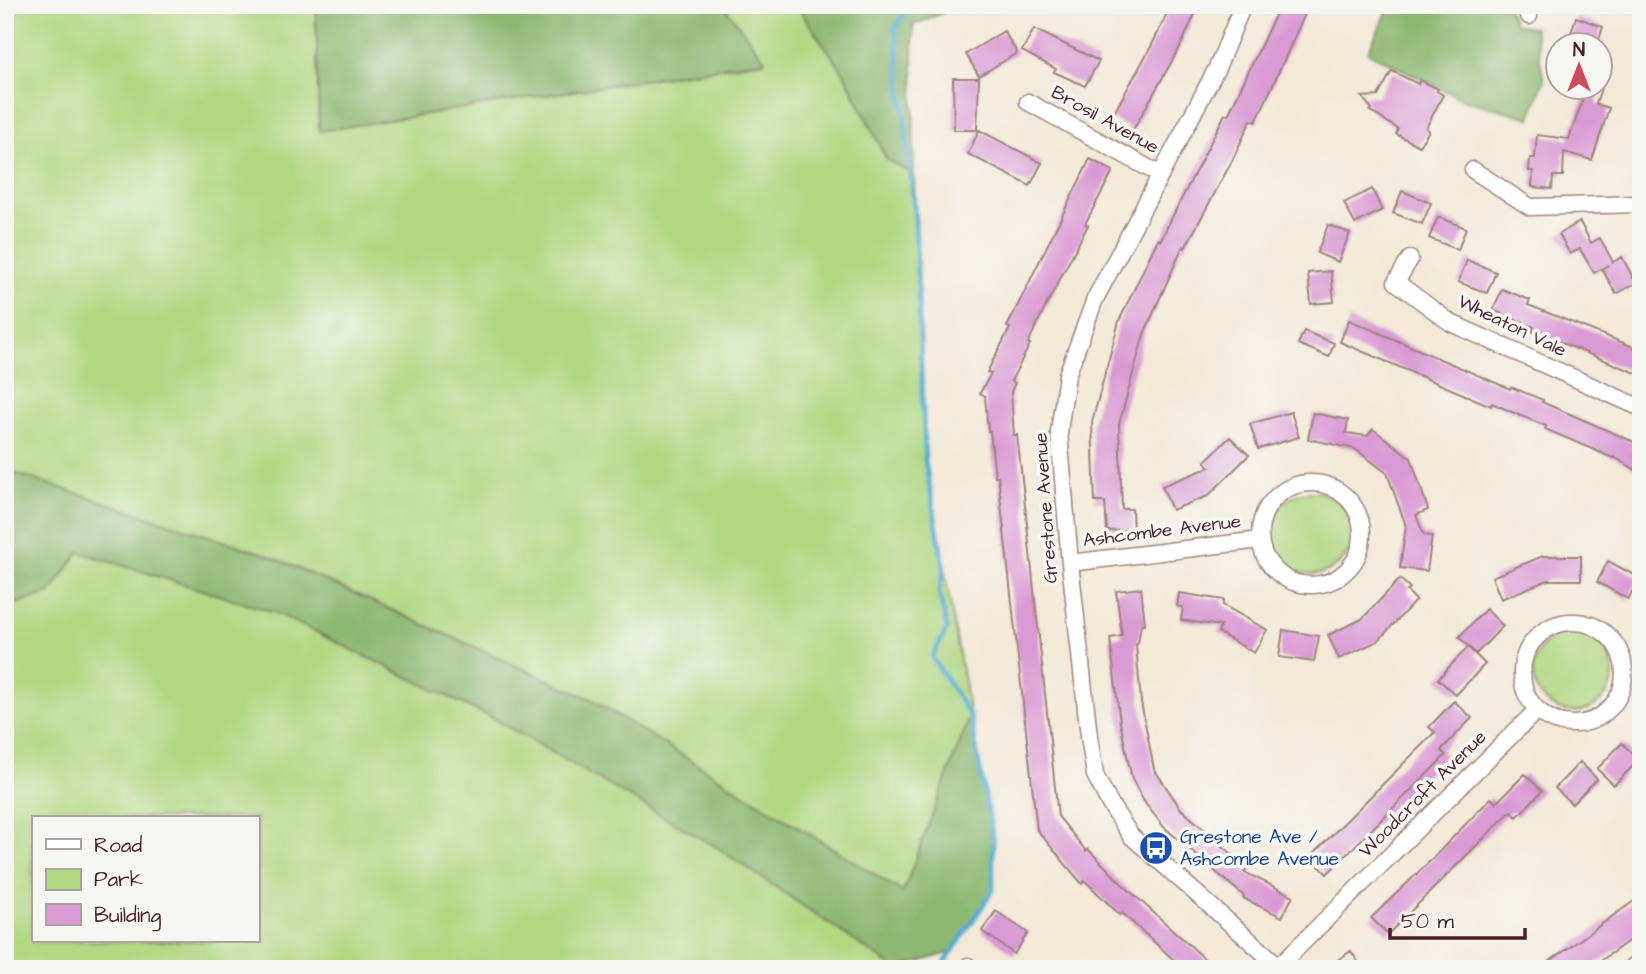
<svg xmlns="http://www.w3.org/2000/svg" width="1646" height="974" viewBox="0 0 1646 974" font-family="'Architects Daughter',sans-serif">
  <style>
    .green { fill: #b1d883; stroke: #7e7c57; stroke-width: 2; fill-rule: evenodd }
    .forest { fill: #8cb871; stroke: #6b6c4e; stroke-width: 2 }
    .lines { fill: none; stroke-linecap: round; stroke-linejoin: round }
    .stream { stroke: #56acd3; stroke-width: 5 }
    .building { fill: #da9ad4 }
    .street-casing { stroke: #9e8480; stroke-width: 19 }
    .street { stroke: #fff; stroke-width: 16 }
    .labels { text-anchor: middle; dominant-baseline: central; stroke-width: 7; stroke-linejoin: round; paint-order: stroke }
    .street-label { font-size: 19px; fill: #4a1f2b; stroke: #f6f6f2 }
    .transit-label { font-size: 19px; fill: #164399; stroke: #f6f6f2; text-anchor: start }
  </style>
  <rect width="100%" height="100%" fill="#f6f6f2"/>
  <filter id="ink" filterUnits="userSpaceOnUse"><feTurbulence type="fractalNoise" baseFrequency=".0143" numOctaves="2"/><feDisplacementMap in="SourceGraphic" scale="14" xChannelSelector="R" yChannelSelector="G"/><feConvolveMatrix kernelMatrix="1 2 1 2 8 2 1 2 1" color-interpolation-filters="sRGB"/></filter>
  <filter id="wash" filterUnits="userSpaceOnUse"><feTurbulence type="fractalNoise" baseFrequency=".00686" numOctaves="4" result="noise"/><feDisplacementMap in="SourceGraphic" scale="28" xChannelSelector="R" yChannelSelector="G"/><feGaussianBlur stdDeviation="1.57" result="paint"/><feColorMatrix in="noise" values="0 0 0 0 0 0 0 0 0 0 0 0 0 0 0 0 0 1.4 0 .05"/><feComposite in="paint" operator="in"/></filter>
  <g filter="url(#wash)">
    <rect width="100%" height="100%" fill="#f3e9d6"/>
    <path class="green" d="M 5,5 L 316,5 L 319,131 L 764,61 L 723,5 L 796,5 L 844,73 L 887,160 L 914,174 L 925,460 L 970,716 L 903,892 L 591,699 L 270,556 L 5,470 Z
      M1271 533a41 41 0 1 1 82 0a41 41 0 1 1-82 0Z
      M 79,552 L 277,613 L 494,719 L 718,848 L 896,969 L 5,969 L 5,607 L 50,593 ZM 33,818 L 257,818 L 257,941 L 33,941 Z
      M1533 672a40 40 0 1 1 80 0a40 40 0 1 1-80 0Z"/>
    <path class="forest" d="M 316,5 L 723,5 L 765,60 L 319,131 Z
      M 796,5 L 961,5 L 913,25 L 914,174 L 887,160 L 844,73 Z
      M 1390,5 L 1506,5 L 1515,24 L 1534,28 L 1544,80 L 1530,118 L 1462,99 L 1368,52 Z
      M 5,470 L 270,556 L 591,699 L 903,892 L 970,716 L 993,838 L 993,890 L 952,952 L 896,969 L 718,848 L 494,719 L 277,613 L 79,552 L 50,593 L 5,607 Z"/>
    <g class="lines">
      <path class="stream" d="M 912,5 L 908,6 L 895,29 L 915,216 L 925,461 L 944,567 L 939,592 L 947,629 L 932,657 L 970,716 L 993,838 L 993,890 L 941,969"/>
    </g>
    <g id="blocks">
      <path class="building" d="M 1171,5 L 1182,5 L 1196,12 L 1180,47 L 1133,130 L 1111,118 L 1154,41 Z
        M 1280,5 L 1309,5 L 1256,122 L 1251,120 L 1232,161 L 1185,248 L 1183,246 L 1144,334 L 1119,424 L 1122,509 L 1132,509 L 1133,530 L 1107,531 L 1105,502 L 1095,502 L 1092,422 L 1119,321 L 1158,239 L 1160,241 L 1225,114 L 1228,115 Z
        M 1576,17 L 1603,27 L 1597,46 L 1567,46 Z
        M 1034,29 L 1099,61 L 1085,86 L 1054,72 L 1056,69 L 1022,51 Z
        M 1004,31 L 1017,53 L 979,76 L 966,54 Z
        M 1392,71 L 1418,84 L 1420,80 L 1438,89 L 1437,91 L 1443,95 L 1426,128 L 1429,131 L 1419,146 L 1396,134 L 1398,129 L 1370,111 L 1372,109 L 1362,97 L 1378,96 Z
        M 953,78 L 979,78 L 977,130 L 954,130 Z
        M 1587,88 L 1601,88 L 1596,104 L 1609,108 L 1592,160 L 1564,152 L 1563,176 L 1553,176 L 1552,189 L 1532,187 L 1533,171 L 1529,171 L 1530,158 L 1535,158 L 1537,135 L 1569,139 Z
        M 979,130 L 1042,163 L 1030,186 L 968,154 Z
        M 1090,159 L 1113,171 L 1085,224 L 1088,225 L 1047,304 L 1028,343 L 1030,344 L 1011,381 L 1015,383 L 1011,392 L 1014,435 L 1017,435 L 1024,496 L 1058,816 L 1086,851 L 1088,849 L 1122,884 L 1216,969 L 1184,969 L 1122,913 L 1120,915 L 1085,881 L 1082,884 L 1037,830 L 998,476 L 995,476 L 990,431 L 988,431 L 985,396 L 980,393 L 991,373 L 987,372 L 1010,328 L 1007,327 Z
        M 1372,189 L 1382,210 L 1355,224 L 1344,203 Z
        M 1402,191 L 1431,203 L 1422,224 L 1393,213 Z
        M 1438,217 L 1466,228 L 1458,250 L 1429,238 Z
        M 1580,222 L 1591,243 L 1600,238 L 1613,262 L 1622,257 L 1636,283 L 1616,294 L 1602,269 L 1608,265 L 1594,273 L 1580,249 L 1570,254 L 1559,234 Z
        M 1328,225 L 1350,233 L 1338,262 L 1317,253 Z
        M 1467,260 L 1496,272 L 1487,293 L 1458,282 Z
        M 1331,271 L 1334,302 L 1311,304 L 1308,273 Z
        M 1502,289 L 1530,300 L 1528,305 L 1641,350 L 1641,375 L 1532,331 L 1534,327 L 1493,310 Z
        M 1349,320 L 1510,389 L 1511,387 L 1543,400 L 1542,402 L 1641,445 L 1641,473 L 1614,457 L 1613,458 L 1545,429 L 1546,426 L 1519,415 L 1492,403 L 1491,406 L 1477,400 L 1340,342 Z
        M 1304,331 L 1334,343 L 1329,357 L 1298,344 Z
        M 1291,412 L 1299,437 L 1258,449 L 1250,424 Z
        M 1313,413 L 1348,420 L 1346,433 L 1367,436 L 1373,429 L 1411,458 L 1428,510 L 1416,515 L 1424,535 L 1432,536 L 1427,571 L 1400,568 L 1406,526 L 1387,473 L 1355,449 L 1308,439 Z
        M 1230,437 L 1249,455 L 1208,496 L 1172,510 L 1162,486 L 1210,467 L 1205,461 Z
        M 1543,556 L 1581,556 L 1581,580 L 1548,580 L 1501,599 L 1492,577 Z
        M 1608,561 L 1640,578 L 1628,599 L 1597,582 Z
        M 1400,579 L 1410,588 L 1407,591 L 1416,600 L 1378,641 L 1339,659 L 1328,635 L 1362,619 Z
        M 1141,588 L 1145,624 L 1141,624 L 1138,643 L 1136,645 L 1141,702 L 1154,769 L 1181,809 L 1248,868 L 1244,872 L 1293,896 L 1282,917 L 1243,898 L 1244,896 L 1164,827 L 1145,803 L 1132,779 L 1120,722 L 1110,638 L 1122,636 L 1116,591 Z
        M 1179,593 L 1224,600 L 1223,605 L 1267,630 L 1254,653 L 1218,632 L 1221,626 L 1181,620 L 1183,607 L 1177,606 Z
        M 1486,609 L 1503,626 L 1476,654 L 1459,637 Z
        M 1283,630 L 1319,636 L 1314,662 L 1279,657 Z
        M 1468,647 L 1485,664 L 1456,695 L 1438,679 Z
        M 1454,701 L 1472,718 L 1441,750 L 1446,755 L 1327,874 L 1310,857 L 1435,732 L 1429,727 Z
        M 1622,743 L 1639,760 L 1614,785 L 1597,769 Z
        M 1580,762 L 1597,779 L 1572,804 L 1555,788 Z
        M 1525,774 L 1542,791 L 1517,817 L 1511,811 L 1388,934 L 1371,918 L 1429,862 L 1491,798 L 1496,803 Z
        M 1641,896 L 1641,931 L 1623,945 L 1589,969 L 1539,969 Z
        M 996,911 L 1028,933 L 1014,954 L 982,931 Z
        M 1351,951 L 1363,969 L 1324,969 Z"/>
    </g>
  </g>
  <g filter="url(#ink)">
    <use href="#blocks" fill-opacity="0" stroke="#9e8480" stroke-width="2"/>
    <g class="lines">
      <g class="street-casing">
        <path id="street" d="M 1243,5 L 1217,68 L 1095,299 L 1067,375 L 1059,432 L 1070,563 L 1089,736 L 1095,775 L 1110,804 L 1131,836 L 1282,969
          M 1522,5 L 1529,16
          M 1028,102 L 1161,175
          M 1473,170 L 1530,207 L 1641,204
          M 1410,259 L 1396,282 L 1451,323 L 1641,408
          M1260 534a51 51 0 1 1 102 0a51 51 0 1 1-102 0Z
          M 1070,563 L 1260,540
          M1522 673a51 51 0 1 1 102 0a51 51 0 1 1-102 0Z
          M 1279,966 L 1537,710
          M 966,969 L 968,966
          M 1630,969 L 1641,961"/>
      </g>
      <use href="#street" class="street"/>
    </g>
  </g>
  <defs>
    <g id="bus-disc" transform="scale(1.75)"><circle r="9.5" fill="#1a4fb4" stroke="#f6f6f2"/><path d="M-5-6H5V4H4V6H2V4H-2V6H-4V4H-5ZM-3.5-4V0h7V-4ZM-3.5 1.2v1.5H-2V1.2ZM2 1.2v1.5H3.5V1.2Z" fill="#fff"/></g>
  </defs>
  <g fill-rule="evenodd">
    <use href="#bus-disc" x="1156" y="848"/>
  </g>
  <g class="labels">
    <g class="street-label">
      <text transform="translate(1105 120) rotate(29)">Brosil Avenue</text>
      <text transform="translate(1512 326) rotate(26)">Wheaton Vale</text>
      <text transform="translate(1046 508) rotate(-94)">Grestone Avenue</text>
      <text transform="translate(1162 531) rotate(-7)">Ashcombe Avenue</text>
      <text transform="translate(1423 794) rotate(-45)">Woodcroft Avenue</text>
    </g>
    <g class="transit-label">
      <text x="1180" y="837">Grestone Ave /<tspan x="1180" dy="22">Ashcombe Avenue</tspan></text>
    </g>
  </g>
  <rect width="1646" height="974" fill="none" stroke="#f6f6f2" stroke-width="28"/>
  <rect x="32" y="816" width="228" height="126" fill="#f6f6f2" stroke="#b1a0a2" stroke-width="2"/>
  <rect x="46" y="839" width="35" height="10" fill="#ffffff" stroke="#b1a0a2" stroke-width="2"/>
  <text x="94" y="852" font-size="21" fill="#4a1f2b">Road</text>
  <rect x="46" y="869" width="35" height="21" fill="#b1d883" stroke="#b1a0a2" stroke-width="2"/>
  <text x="94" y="886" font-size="21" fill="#4a1f2b">Park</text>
  <rect x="46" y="904" width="35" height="21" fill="#da9ad4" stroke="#b1a0a2" stroke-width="2"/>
  <text x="94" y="922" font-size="21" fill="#4a1f2b">Building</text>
  <g transform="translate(1579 66)"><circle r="33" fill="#f6f6f2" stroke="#b1a0a2" stroke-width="2"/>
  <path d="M0-5L12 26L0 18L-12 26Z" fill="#d1495b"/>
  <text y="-10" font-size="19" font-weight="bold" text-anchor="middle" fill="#4a1f2b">N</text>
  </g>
  <path d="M1390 928v10h135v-10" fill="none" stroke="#4a1f2b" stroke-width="3.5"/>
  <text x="1401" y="928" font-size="21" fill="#4a1f2b" stroke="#f6f6f2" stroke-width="5" paint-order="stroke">50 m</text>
</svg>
